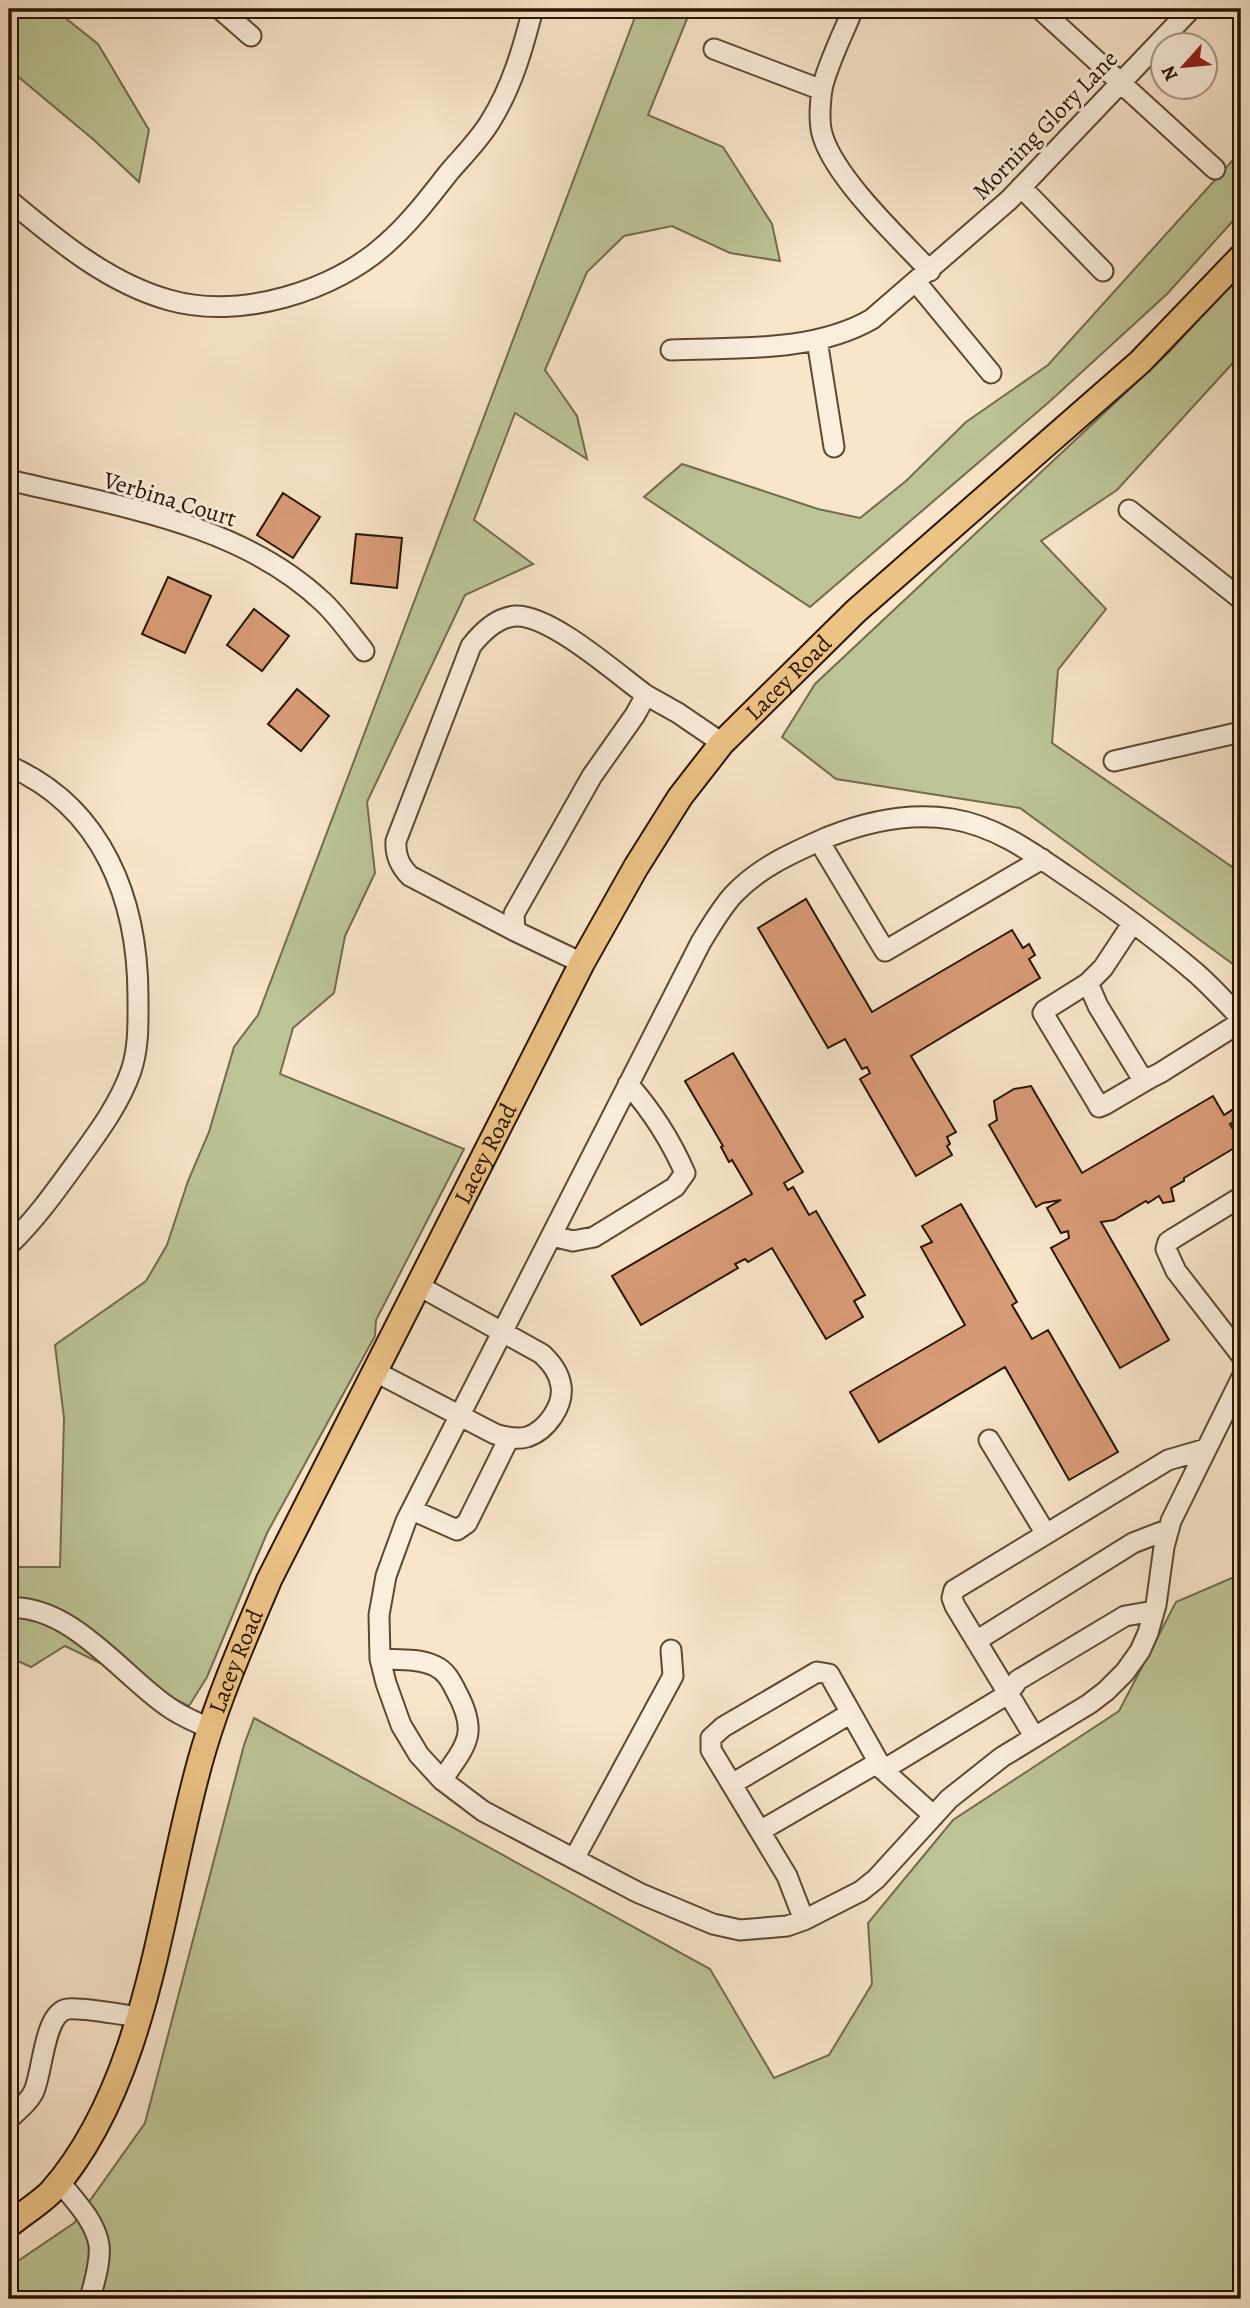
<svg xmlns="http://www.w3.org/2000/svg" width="1250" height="2308" viewBox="0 0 1250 2308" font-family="Alegreya,serif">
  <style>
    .green { fill: #bdc597; stroke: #736c4c; stroke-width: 2 }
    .building { fill: #d89b77; stroke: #291400; stroke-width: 2 }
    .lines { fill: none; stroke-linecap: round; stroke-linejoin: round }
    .minor-casing { stroke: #5d4832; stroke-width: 23 }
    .major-casing { stroke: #291400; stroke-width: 28 }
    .minor { stroke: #faeedd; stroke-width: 19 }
    .major { stroke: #ecc285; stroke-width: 24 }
    .labels { text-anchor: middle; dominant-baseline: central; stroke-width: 6; stroke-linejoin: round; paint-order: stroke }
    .street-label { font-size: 24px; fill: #291400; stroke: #faeedd }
  </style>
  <rect width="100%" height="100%" fill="#f8e5ca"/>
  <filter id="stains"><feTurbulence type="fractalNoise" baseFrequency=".00286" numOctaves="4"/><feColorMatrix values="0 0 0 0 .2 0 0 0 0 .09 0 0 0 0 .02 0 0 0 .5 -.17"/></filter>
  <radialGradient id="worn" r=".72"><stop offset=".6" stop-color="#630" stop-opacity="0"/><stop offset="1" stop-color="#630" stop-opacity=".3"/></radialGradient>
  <path class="green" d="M 9,9 L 54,9 L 98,44 L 149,130 L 139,182 L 94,140 L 9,69 Z
    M 638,9 L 691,9 L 648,115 L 723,147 L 772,224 L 780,261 L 730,253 L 672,226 L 624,236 L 587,272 L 545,370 L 577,416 L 587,459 L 515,413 L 474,520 L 533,564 L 465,595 L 367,802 L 375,873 L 345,936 L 334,993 L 293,1028 L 280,1074 L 464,1149 L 376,1320 L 375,1336 L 267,1533 L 207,1677 L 189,1706 L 65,1646 L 31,1667 L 9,1657 L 9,1567 L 60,1567 L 64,1418 L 55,1345 L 146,1281 L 167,1245 L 188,1181 L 209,1132 L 234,1047 L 258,1015 Z
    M 1241,151 L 1241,212 L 1167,294 L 1049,402 L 810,607 L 644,497 L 682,464 L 818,509 L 860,518 L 906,481 L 966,422 L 1048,365 Z
    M 1241,274 L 1241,354 L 1117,490 L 1041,541 L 1106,609 L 1058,670 L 1052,743 L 1241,873 L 1241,970 L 1020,808 L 836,779 L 782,737 L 815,684 L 1168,353 Z
    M 1241,1574 L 1241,2299 L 9,2299 L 9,2267 L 74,2223 L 145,2123 L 244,1745 L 254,1718 L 710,1969 L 774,2078 L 829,2055 L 872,1984 L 868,1923 L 953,1820 L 1119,1711 L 1176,1602 Z"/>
  <path class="building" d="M 283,493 L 320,517 L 293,558 L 257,535 Z
    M 356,534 L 402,538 L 397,588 L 351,583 Z
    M 168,577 L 211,596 L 185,653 L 142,634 Z
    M 254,609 L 289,636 L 262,671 L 227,645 Z
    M 297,689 L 329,716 L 301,751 L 268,724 Z
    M 806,899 L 872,1012 L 1012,930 L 1023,948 L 1029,944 L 1035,955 L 1029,959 L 1040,978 L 911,1056 L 956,1132 L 947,1137 L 950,1144 L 947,1146 L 952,1155 L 916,1176 L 860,1079 L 870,1073 L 867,1067 L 862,1069 L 845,1039 L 828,1048 L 758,928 Z
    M 733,1053 L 803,1172 L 784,1183 L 788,1190 L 793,1187 L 809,1215 L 816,1211 L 865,1295 L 854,1301 L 863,1317 L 826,1339 L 772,1248 L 748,1262 L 745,1259 L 735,1264 L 738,1268 L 641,1325 L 612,1276 L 752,1194 L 732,1160 L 729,1162 L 721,1147 L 723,1146 L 685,1081 Z
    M 1031,1086 L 1082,1173 L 1213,1096 L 1224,1115 L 1232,1110 L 1238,1120 L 1230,1124 L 1241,1144 L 1184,1178 L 1184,1181 L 1171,1188 L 1174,1201 L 1163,1203 L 1159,1196 L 1148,1203 L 1146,1201 L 1114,1220 L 1101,1222 L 1169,1340 L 1120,1368 L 1051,1248 L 1069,1238 L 1068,1231 L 1061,1233 L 1047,1208 L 1061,1200 L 1043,1203 L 1036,1207 L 989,1125 L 997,1120 L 994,1101 L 1014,1089 Z
    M 961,1204 L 1017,1302 L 1012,1305 L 1032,1339 L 1048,1330 L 1118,1452 L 1069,1480 L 1005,1367 L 879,1442 L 850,1392 L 965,1325 L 921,1247 L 932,1242 L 922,1226 Z"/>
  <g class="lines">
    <g class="minor-casing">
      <path id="minor" d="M 220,9 L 251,36
        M 853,9 C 844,32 827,65 822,89 C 820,104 818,123 823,137 C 837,180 898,237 930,271
        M 1040,9 L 1215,169
        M 714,49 L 822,90
        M 1021,187 L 1103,271
        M 9,200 C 57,240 108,283 169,300 C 239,320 334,292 387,243 C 411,222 430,196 450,171 C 463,156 479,140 490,122 C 512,87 523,48 533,9
        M 916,282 L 991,373
        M 817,340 L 834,447
        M 671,350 C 737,347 813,353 872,319 L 1009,200 L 1191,9
        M 9,480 C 116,506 240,523 323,602 C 338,616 351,635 364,651
        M 1129,510 L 1241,599
        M 1114,761 L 1241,732
        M 9,766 C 103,807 138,900 138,997 C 138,1023 139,1047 131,1071 C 119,1105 97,1134 76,1163 C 55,1192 35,1220 9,1245
        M 819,841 L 885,951 L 1042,859
        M 1132,924 L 1103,968 L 1088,983 L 1098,1006 L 1140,1075 L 1150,1078 L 1160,1073 L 1241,1022
        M 515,931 L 410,876 C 400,866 395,856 396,841 L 471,646 C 482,632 497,617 516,616 C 551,615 617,674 646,695
        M 582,963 L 515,931 L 514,914 L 592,776 L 635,715 L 646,695 L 678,713 L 722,743
        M 1088,983 L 1045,1010 L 1043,1013 L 1097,1103 L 1099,1107 L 1104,1105 L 1150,1078
        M 1241,1018 C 1226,1003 1212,987 1196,973 C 1155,938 1110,905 1065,875 C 1030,851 995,826 952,819 C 909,812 868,821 828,837 C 794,852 761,866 734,894 C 721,908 711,926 701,942 L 406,1521 L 386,1576 L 379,1615 L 380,1659 L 386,1683 L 401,1725 L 419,1755 L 442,1780 L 483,1811 L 639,1893 L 713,1924 L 740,1930 L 787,1926 L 804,1920 L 861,1891 L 876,1879 L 949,1799 L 1002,1757 L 1089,1704 L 1106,1691 L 1125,1672 L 1140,1651 L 1148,1633 L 1156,1605 L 1164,1547 L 1171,1521 L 1241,1379
        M 1241,1197 L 1174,1238 L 1168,1242 L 1166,1249 L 1176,1271 L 1241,1355
        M 552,1236 L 573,1241 L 594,1237 L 675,1187 L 685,1173 C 671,1141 652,1111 628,1084
        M 376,1372 L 495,1434 C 505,1437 516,1440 527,1437 C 546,1431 564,1406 561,1386 C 559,1372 551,1363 542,1354 L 419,1286
        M 989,1440 L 1046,1534
        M 412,1510 L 457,1530 L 467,1523 L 509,1438
        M 9,1608 C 70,1604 122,1675 167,1706 C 180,1716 196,1722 211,1729
        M 976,1641 L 1133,1543 L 1169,1529
        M 380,1659 C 397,1660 419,1658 435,1666 C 446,1671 451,1681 456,1691 C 479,1733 467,1744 442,1780
        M 1034,1736 L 955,1606 L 952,1598 L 954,1590 L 1168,1460 L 1206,1449
        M 883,1770 L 1008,1694 L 1018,1680 L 1125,1616 L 1154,1611
        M 732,1784 L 851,1713
        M 760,1831 L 879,1762
        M 574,1859 L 673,1676 L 671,1650
        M 804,1920 L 787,1876 L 711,1750 L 711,1738 L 723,1727 L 817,1672 L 829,1674 L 883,1770 L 934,1816
        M 9,2119 C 17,2111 30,2101 34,2091 C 43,2071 44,2012 68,2009 C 81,2007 124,2015 139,2017
        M 59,2181 C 74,2200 95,2220 99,2245 C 101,2262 94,2283 90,2299"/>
    </g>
    <g class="major-casing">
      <g id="major">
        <path id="s1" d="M 9,2225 C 22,2214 39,2204 51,2192 C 152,2077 161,1891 204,1748 C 221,1691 246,1635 269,1580 L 582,963 L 636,867 L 680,797 L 722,743 L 856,611 L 1140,362 L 1241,257"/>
      </g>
    </g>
    <use href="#minor" class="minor"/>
    <use href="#major" class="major"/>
  </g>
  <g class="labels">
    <g class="street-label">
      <text transform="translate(1045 125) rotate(-46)">Morning Glory Lane</text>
      <text transform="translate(170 499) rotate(17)">Verbina Court</text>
      <text stroke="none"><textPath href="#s1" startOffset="1754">Lacey Road</textPath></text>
      <text stroke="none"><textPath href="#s1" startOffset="1186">Lacey Road</textPath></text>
      <text stroke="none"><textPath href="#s1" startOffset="620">Lacey Road</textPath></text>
    </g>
  </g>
  <rect width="1250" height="2308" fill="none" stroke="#f8e5ca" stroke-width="35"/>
  <rect x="10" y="10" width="1229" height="2287" fill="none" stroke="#291400" stroke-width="3.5"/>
  <rect x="18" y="18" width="1215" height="2273" fill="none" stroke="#291400" stroke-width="2"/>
  <g transform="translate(1184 66) rotate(243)"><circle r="33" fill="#faeedd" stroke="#a69785" stroke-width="2"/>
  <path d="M0-5L12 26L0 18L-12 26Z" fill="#8f2418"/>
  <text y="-10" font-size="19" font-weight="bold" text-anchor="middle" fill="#291400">N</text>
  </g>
  <rect width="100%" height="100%" filter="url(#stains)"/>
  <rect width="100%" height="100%" fill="url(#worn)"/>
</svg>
